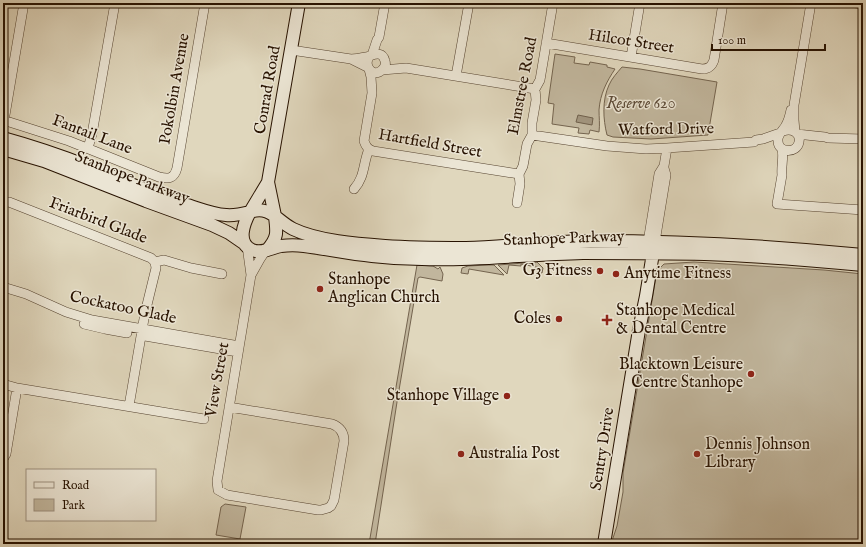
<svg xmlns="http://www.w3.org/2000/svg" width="866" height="547" viewBox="0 0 866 547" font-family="'IM FELL English',serif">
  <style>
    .green { fill: #c1b69d; stroke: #74644f }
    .water { fill: #a1947d; stroke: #70604b }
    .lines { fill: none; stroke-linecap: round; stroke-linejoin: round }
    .street-casing { stroke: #554330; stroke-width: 10 }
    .secondary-casing { stroke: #271201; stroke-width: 14 }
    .street { stroke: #ebe5d4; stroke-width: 9 }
    .secondary { stroke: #ebe5d4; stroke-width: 12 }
    .poi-dot { fill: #8f2418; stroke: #ebe5d4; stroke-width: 1.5 }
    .labels { text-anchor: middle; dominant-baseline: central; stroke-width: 3; stroke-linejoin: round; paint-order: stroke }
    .street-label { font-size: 16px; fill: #271201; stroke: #ebe5d4 }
    .park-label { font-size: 16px; font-style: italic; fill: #5d4b38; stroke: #ebe5d4 }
    .poi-label { font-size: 16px; fill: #271201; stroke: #ebe5d4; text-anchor: start }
  </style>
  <rect width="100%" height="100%" fill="#e0d7bd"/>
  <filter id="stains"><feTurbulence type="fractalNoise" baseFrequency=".005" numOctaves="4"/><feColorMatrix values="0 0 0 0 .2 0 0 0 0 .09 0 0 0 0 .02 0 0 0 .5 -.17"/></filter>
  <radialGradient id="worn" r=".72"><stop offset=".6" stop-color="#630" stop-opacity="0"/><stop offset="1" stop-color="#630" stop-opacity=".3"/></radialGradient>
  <path class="green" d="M 555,54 L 575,57 L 574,63 L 589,65 L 590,62 L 607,65 L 607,67 L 615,69 C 607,81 600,94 599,110 C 599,117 600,124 599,132 L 590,130 L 589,134 L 578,133 L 579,128 L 552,124 L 554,104 L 548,103 Z
    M 622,67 L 640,69 L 717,82 L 708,135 L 651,139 L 613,137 L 607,135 C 603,119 602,100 609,85 C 612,78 617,73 622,67 Z
    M 537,262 L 543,268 L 542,273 L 541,273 L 541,268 L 521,264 L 521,266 L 509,265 L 507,274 L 498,265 Z
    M 694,262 L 824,270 L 863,274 L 863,543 L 861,544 L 611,544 L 617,526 L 623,492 L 623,473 L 657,271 L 664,264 Z
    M 417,265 L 433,266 L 438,269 L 440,267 L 443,274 L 442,281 L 420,277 L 418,278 L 397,402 L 375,544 L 369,544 Z
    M 488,265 L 494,265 L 504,275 L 469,269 L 468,274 L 461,273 L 462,268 L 468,266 Z
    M 225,504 L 246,507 L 240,539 L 216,535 L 221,507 Z"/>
  <path class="water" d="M 578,115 L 593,118 L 592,125 L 576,122 Z"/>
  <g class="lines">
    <g class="street-casing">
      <path id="street" d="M 855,3 L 863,4
        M 546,43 L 702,69 C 709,69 712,66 714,60 L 723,3
        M 291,50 L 351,59 L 367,67
        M 372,55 L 377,40 L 379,37 L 385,3
        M 631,57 L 640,3
        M 351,59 C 356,59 361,58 366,57 C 372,56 382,49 385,61 C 386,64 385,67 382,70 C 374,78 363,67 369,57
        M 369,69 L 371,77 L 372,93 L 364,141 C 366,147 368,149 373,151 L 519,174
        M 382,70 L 406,68 L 535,89
        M 456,76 L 469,3
        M 3,120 L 69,141 L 159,177 C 169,179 174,179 177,168 L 205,3
        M 4,121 L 24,3
        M 783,131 C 791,128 801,132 799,142 C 797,154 778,153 778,141 C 777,134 784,130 786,125 C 789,120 790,115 791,110
        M 795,132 L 794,120 L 794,105 L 811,3
        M 797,134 L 815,136 L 825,137 L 828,138 L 863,139
        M 532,135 L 607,146 L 646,149 L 667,148 L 754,142 L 756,140 L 763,139 L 780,133
        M 88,148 L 92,134 L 115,3
        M 782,149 C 784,157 781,166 782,175 L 777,204 L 863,210
        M 519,174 L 523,166 L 527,144 L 532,135 L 532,123 L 536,100 L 535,89 L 540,80 L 553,3
        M 354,189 C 365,177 363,163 369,149
        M 3,203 L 9,202 L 151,258 L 155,262 L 156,268 L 145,313 L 129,406
        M 517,203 L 520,184 L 519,174
        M 648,242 L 659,174 L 664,166 L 667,148
        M 655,242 L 666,175 L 664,168
        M 155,262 L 164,260 L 191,268 L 222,274
        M 251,275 L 260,259 L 266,250
        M 3,287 L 26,294 L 66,312 L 92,320 L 239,346
        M 84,324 L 105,329 L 127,333
        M 145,336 L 238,352
        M 3,384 L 17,388 L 204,419
        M 229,407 L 332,424 C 340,427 344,432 344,441 L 334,500 L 331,506 L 328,508 L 321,510 L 318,510 L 227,495 L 218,490 L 217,481 L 251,275 L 247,246
        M 3,459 L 6,454 L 17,388"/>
    </g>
    <g class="secondary-casing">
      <path id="secondary" d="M 3,138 C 32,146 59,155 87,166 C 119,179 151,193 184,204 C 198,208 211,214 226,215 C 234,216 242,214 250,212
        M 3,149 L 44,161 L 146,201 L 212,225 L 229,233 L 245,244
        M 250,212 L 268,182
        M 275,216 L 268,182 L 299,3
        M 267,250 C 278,238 277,232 275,217
        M 863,255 C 773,246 682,241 591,241 C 550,241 508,247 466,248 C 439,248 412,248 385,246 C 357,244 318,241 293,229 C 277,221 270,205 250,212 C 244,223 236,243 252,250 C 262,254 271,248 281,246 C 289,245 296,245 304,246 C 327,249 350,254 372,256 C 389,258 405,259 422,259 C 476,261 529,254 583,253 C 624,253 665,253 705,254 C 758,256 811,260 863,265
        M 604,544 L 639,330 L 646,296 L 654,247"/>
    </g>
    <use href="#street" class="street"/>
    <use href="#secondary" class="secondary"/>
  </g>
  <g class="poi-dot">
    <circle cx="600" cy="271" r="4"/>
    <circle cx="616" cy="274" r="4"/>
    <circle cx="320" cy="289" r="4"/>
    <circle cx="559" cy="319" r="4"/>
    <path d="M605 314h4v4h4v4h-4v4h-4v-4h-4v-4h4z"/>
    <circle cx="751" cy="374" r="4"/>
    <circle cx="507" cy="396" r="4"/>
    <circle cx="461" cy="454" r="4"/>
    <circle cx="697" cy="454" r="4"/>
  </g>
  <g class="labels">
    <g class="street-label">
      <text transform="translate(631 42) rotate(9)">Hilcot Street</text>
      <text transform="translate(523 86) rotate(-79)">Elmstree Road</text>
      <text transform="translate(175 89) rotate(-80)">Pokolbin Avenue</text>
      <text transform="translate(268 90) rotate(-80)">Conrad Road</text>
      <text transform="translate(666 130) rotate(-1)">Watford Drive</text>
      <text transform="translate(92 135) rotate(21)">Fantail Lane</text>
      <text transform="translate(430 144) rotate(10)">Hartfield Street</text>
      <text transform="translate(132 178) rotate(21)">Stanhope Parkway</text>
      <text transform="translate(98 221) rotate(21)">Friarbird Glade</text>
      <text transform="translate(564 239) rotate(-2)">Stanhope Parkway</text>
      <text transform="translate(123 308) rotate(12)">Cockatoo Glade</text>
      <text transform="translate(218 380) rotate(-80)">View Street</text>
      <text transform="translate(603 449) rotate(-81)">Sentry Drive</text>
    </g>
    <g class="park-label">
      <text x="641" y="104">Reserve 620</text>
    </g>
    <g class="poi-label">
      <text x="592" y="271" text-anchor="end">G3 Fitness</text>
      <text x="624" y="274">Anytime Fitness</text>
      <text x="328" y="280">Stanhope<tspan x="328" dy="18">Anglican Church</tspan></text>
      <text x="616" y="311">Stanhope Medical<tspan x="616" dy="18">&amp; Dental Centre</tspan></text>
      <text x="551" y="319" text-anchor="end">Coles</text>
      <text x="743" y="365" text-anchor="end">Blacktown Leisure<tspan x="743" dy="18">Centre Stanhope</tspan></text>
      <text x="499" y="396" text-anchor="end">Stanhope Village</text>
      <text x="705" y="445">Dennis Johnson<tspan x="705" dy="18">Library</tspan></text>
      <text x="469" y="454">Australia Post</text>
    </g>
  </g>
  <rect width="866" height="547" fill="none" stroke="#e0d7bd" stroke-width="16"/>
  <rect x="4" y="4" width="858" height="539" fill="none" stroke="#271201" stroke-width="2"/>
  <rect x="8" y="8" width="850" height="531" fill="none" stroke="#271201"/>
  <rect x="26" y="469" width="130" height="52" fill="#ebe5d4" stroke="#9d9180"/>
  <rect x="34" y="482" width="20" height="6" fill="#ebe5d4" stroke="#9d9180"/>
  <text x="62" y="489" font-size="12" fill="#271201">Road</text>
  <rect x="34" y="499" width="20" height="12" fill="#c1b69d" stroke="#9d9180"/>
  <text x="62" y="509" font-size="12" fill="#271201">Park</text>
  <path d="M712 44v6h113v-6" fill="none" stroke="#271201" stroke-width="2"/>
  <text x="718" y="44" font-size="12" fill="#271201" stroke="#ebe5d4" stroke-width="3" paint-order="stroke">100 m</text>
  <rect width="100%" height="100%" filter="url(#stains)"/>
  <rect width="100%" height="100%" fill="url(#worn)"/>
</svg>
